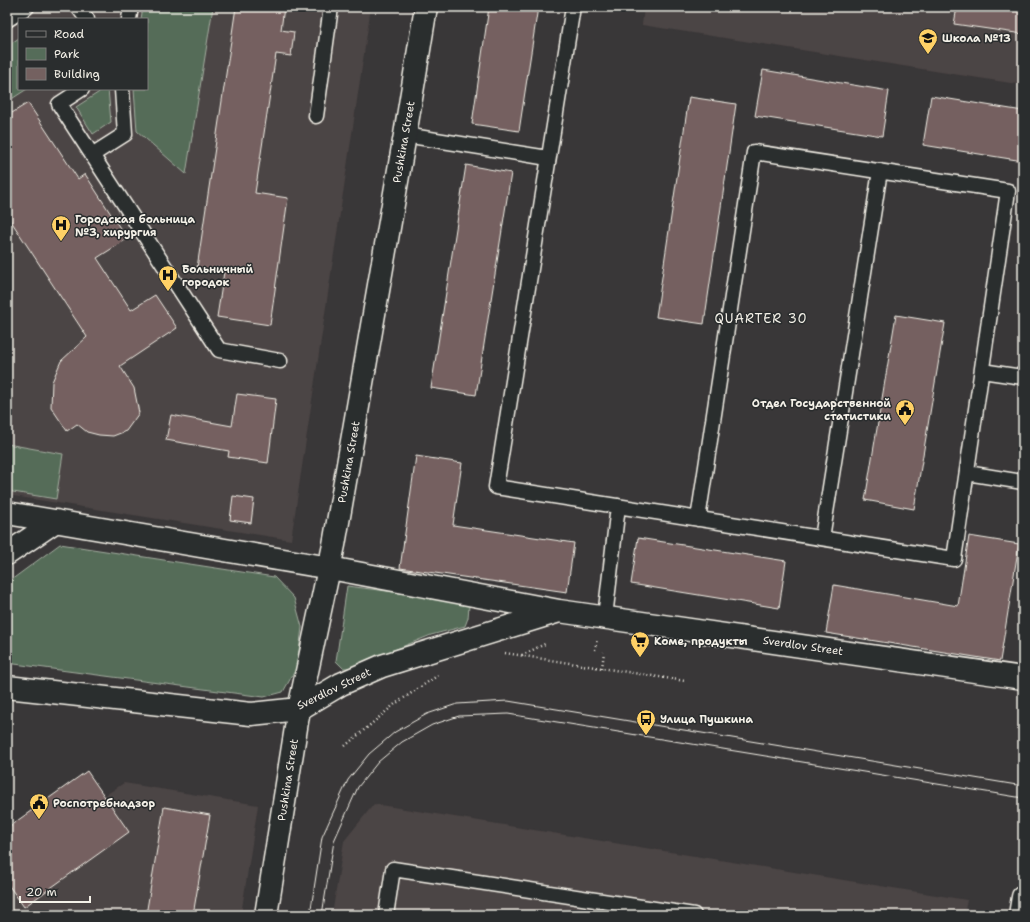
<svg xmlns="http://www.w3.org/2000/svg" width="1030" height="922" viewBox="0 0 1030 922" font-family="'Shantell Sans',sans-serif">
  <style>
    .built { fill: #4b4444; fill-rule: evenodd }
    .green { fill: #556c59; stroke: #a4aea0 }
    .building { fill: #746160; stroke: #f4f1e8 }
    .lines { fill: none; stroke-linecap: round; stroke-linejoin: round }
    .lane-casing { stroke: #f4f1e8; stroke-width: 17 }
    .street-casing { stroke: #f4f1e8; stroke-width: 25 }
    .secondary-casing { stroke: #f4f1e8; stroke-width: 25 }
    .path { stroke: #f4f1e8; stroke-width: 2.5; stroke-dasharray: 1 3; stroke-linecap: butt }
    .lane { stroke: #2a2d2e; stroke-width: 14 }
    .street { stroke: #2a2d2e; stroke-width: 22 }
    .secondary { stroke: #2a2d2e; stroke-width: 22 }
    .tram { stroke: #f4f1e8; stroke-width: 1 }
    .labels { text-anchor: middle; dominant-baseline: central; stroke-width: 3; stroke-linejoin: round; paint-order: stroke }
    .poi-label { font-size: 11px; font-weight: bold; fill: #f4f1e8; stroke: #2a2d2e; text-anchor: start }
    .street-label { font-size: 11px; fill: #f4f1e8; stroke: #2a2d2e }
    .quarter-label { font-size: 13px; letter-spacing: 1px; fill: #f4f1e8; stroke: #2a2d2e }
  </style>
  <rect width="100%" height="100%" fill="#393738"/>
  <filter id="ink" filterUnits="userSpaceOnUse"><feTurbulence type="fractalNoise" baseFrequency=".025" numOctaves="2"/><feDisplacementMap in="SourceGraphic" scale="8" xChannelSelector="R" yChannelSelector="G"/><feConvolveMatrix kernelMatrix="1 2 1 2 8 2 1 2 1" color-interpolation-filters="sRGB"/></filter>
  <g filter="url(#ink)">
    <path class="built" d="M 7,7 L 371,7 L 291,540 L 7,495 ZM 19,19 L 147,19 L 147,89 L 19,89 Z
      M 644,7 L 1023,7 L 1023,85 L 642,25 Z
      M 87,771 L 104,796 L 124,783 L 258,805 L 241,915 L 7,915 L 7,828 Z
      M 374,804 L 967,900 L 964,915 L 332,915 L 344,841 Z"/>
    <path class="green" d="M 143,7 L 213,7 L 186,174 L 137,131 L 134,89 L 147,89 L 147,19 L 141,19 Z
      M 19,38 L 19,89 L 27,89 L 7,102 L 7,46 Z
      M 104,89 L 108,89 L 111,122 L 93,134 L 76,107 Z
      M 7,444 L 63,454 L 56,499 L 7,491 Z
      M 60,544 L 274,577 L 294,598 L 302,627 L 297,667 L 283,692 L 264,697 L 7,663 L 7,583 Z
      M 347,586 L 465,601 L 469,606 L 468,618 L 465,626 L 431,635 L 350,668 L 343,668 L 336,661 Z"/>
    <path class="building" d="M 236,7 L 284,7 L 281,30 L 294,32 L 291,56 L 276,54 L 255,193 L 288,198 L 270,325 L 217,317 L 224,272 L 197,268 Z
      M 489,7 L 538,7 L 519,131 L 472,124 Z
      M 957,7 L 1023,7 L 1023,34 L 954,24 Z
      M 763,70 L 889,91 L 882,136 L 755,116 Z
      M 931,96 L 1023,111 L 1023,161 L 923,145 Z
      M 689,97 L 736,104 L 704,324 L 656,317 Z
      M 28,103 L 78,179 L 85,174 L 127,239 L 97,258 L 131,310 L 155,295 L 177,328 L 120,366 L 134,388 L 139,413 L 126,431 L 113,436 L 99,435 L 87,432 L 77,424 L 67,431 L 51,407 L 52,382 L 61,361 L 87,337 L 7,215 L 7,116 Z
      M 466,165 L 511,173 L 476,395 L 431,388 Z
      M 896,315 L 945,323 L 914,509 L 865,500 Z
      M 237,394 L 276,399 L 268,463 L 228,457 L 229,451 L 166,440 L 171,415 L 232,426 Z
      M 416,456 L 462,463 L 453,525 L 574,543 L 567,592 L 400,568 Z
      M 233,496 L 254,499 L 251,523 L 230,520 Z
      M 969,536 L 1019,544 L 1000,661 L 826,633 L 834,585 L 958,606 Z
      M 638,538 L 786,561 L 779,608 L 631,584 Z
      M 87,771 L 129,832 L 24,907 L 7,883 L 7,828 Z
      M 164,807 L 210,815 L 193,915 L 146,915 Z"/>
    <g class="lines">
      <g class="lane-casing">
        <path id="lane" d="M 78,7 L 87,19
          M 573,7 L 496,487 C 648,511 801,535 954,559 L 1008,191 L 754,152 L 698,519
          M 129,19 L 131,7
          M 7,20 L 27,7
          M 82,89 L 59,104 L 219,350 L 280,361
          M 316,116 L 331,7
          M 405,135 L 548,158
          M 92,155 L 125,134 L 122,89
          M 982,371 L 1023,377
          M 967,473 L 1023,482
          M 822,538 L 880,171
          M 605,617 L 618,506
          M 386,915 L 393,869 L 694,915"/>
      </g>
      <g class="street-casing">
        <path id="street" d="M 1020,915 L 1023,897"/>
      </g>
      <g class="secondary-casing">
        <path id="secondary" d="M 7,513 L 330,568 L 559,611 L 1023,678
          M 7,554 L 56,521
          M 7,687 L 251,714 L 299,709 L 341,684 L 382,666 L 556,612
          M 266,915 L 299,709 L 334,545 L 405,135 L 426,7"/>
      </g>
      <path class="path" d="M 595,650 L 597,639
        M 505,653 L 685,681
        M 522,655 L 547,643
        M 602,668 L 604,652
        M 345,746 L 395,704 L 440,674"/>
      <use href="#lane" class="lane"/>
      <use href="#street" class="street"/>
      <use href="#secondary" class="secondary"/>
      <path class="tram" d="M 310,915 L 322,837 L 348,780 L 369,754 L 395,732 L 427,714 L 457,704 L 508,701 L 1023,786
        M 322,915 L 334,841 L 358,787 L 378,762 L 402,742 L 432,725 L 459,716 L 508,714 L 1023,798"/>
    </g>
  </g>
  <defs>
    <g id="school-pin" transform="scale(1)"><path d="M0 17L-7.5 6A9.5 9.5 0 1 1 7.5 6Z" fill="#ffd166" stroke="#2a2d2e"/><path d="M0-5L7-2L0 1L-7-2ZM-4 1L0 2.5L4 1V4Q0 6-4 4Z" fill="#111"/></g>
    <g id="hospital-pin" transform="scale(1)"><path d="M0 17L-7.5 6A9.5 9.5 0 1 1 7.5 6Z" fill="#ffd166" stroke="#2a2d2e"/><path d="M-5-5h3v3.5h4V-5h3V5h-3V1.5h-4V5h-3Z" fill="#111"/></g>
    <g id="civic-pin" transform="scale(1)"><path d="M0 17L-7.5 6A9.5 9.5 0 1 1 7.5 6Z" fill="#ffd166" stroke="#2a2d2e"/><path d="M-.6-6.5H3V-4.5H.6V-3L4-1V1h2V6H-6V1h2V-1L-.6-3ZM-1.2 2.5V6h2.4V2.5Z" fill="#111"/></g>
    <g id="supermarket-pin" transform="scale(1)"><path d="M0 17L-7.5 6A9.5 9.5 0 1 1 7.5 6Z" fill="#ffd166" stroke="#2a2d2e"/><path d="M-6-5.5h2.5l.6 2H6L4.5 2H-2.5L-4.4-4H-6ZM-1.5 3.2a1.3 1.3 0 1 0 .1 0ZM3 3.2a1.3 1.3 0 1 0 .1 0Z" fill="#111"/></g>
    <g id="bus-pin" transform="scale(1)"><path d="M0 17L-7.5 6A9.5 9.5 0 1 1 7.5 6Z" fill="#ffd166" stroke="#2a2d2e"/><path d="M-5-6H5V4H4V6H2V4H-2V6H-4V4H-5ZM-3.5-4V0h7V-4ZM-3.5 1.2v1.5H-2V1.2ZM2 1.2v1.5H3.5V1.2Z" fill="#111"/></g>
  </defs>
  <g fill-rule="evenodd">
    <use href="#school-pin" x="928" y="38"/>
    <use href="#hospital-pin" x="61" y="225"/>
    <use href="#hospital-pin" x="168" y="275"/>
    <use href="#civic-pin" x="905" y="409"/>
    <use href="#supermarket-pin" x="640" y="641"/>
    <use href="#bus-pin" x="646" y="719"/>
    <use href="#civic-pin" x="39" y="803"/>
  </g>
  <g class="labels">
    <g class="poi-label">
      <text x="942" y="38">Школа №13</text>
      <text x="75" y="219">Городская больница<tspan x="75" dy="13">№3, хирургия</tspan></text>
      <text x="182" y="269">Больничный<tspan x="182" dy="13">городок</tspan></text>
      <text x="891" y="403" text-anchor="end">Отдел Государственной<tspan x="891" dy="13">статистики</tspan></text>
      <text x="654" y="641">Коме, продукты</text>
      <text x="660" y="719">Улица Пушкина</text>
      <text x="53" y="803">Роспотребнадзор</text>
    </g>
    <g class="street-label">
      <text transform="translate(404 142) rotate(-80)">Pushkina Street</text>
      <text transform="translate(349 462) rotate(-80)">Pushkina Street</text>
      <text transform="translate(803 646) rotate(8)">Sverdlov Street</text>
      <text transform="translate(334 689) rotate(-26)">Sverdlov Street</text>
      <text transform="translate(288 780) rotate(-81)">Pushkina Street</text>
    </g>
    <g class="quarter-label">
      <text x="761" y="318">QUARTER 30</text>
    </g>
  </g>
  <rect width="1030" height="922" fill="none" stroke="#2a2d2e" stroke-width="24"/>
  <rect x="12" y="12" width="1006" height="898" fill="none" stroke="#f4f1e8" stroke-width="1.5" filter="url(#ink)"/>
  <rect x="18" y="18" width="130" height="72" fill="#2a2d2e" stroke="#7b7b78"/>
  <rect x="26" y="31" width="20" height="6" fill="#2a2d2e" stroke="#7b7b78"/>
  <text x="54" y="38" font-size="12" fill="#f4f1e8">Road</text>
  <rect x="26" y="48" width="20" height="12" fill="#556c59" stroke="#7b7b78"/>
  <text x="54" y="58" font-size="12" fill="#f4f1e8">Park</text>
  <rect x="26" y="68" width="20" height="12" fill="#746160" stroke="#7b7b78"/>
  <text x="54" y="78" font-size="12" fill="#f4f1e8">Building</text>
  <path d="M20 896v6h70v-6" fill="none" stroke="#f4f1e8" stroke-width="2"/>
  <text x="26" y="896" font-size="12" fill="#f4f1e8" stroke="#2a2d2e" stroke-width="3" paint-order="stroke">20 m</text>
</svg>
